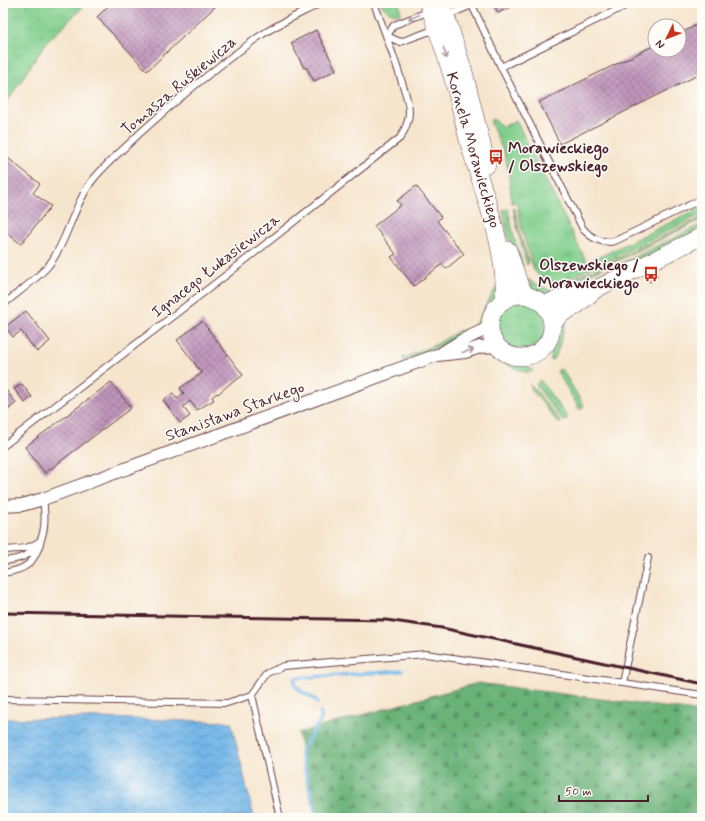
<svg xmlns="http://www.w3.org/2000/svg" width="705" height="821" viewBox="0 0 705 821" font-family="Mynerve,sans-serif">
  <style>
    .grass { fill: url(#grass-tufts); stroke: #66775c }
    .forest { fill: url(#forest-firs); stroke: #5a6852 }
    .water { fill: url(#water-waves); stroke: #5e6a8a }
    .lines { fill: none; stroke-linecap: round; stroke-linejoin: round }
    .stream { stroke: #72b6e8; stroke-width: 3.5 }
    .building { fill: url(#building-cross-hatch) }
    .lane-casing { stroke: #643d43; stroke-width: 8 }
    .street-casing { stroke: #643d43; stroke-width: 14 }
    .secondary-casing { stroke: #643d43; stroke-width: 18 }
    .lane { stroke: #fff; stroke-width: 6 }
    .street { stroke: #fff; stroke-width: 12 }
    .secondary { stroke: #fff; stroke-width: 17 }
    .rail { stroke: #4a1f2b; stroke-width: 3 }
    .oneway { stroke: #ae9aa0 }
    .labels { text-anchor: middle; dominant-baseline: central; stroke-width: 3; stroke-linejoin: round; paint-order: stroke }
    .street-label { font-size: 16px; fill: #4a1f2b; stroke: #fdfcf7 }
    .poi-label { font-size: 16px; font-weight: bold; fill: #4a1f2b; stroke: #fdfcf7; text-anchor: start }
  </style>
  <defs>
    <pattern id="grass-tufts" width="24" height="20" patternUnits="userSpaceOnUse"><rect width="24" height="20" fill="#82cf8d"/><path d="M3 7l-1-3M5 7V3M7 7l1-3M15 17l-1-3M17 17v-4M19 17l1-3" fill="none" stroke="#72b17a"/></pattern>
    <pattern id="forest-firs" width="22" height="20" patternUnits="userSpaceOnUse"><rect width="22" height="20" fill="#69b278"/><path d="M5 1l3.5 6h-7zM16 11l3.5 6h-7z" fill="#589063"/></pattern>
    <pattern id="water-waves" width="16" height="10" patternUnits="userSpaceOnUse"><rect width="16" height="10" fill="#72b6e8"/><path d="M0 5q4-4 8 0t8 0" fill="none" stroke="#6093bc"/></pattern>
    <pattern id="building-cross-hatch" width="8" height="8" patternUnits="userSpaceOnUse"><rect width="8" height="8" fill="#bf95bb"/><path d="M0 0l8 8M0 8l8-8" fill="none" stroke="#9d7998"/></pattern>
  </defs>
  <rect width="100%" height="100%" fill="#fdfcf7"/>
  <filter id="ink" filterUnits="userSpaceOnUse"><feTurbulence type="fractalNoise" baseFrequency=".025" numOctaves="2"/><feDisplacementMap in="SourceGraphic" scale="8" xChannelSelector="R" yChannelSelector="G"/><feConvolveMatrix kernelMatrix="1 2 1 2 8 2 1 2 1" color-interpolation-filters="sRGB"/></filter>
  <filter id="wash" filterUnits="userSpaceOnUse"><feTurbulence type="fractalNoise" baseFrequency=".012" numOctaves="4" result="noise"/><feDisplacementMap in="SourceGraphic" scale="16" xChannelSelector="R" yChannelSelector="G"/><feGaussianBlur stdDeviation="0.9" result="paint"/><feColorMatrix in="noise" values="0 0 0 0 0 0 0 0 0 0 0 0 0 0 0 0 0 1.4 0 .05"/><feComposite in="paint" operator="in"/></filter>
  <g filter="url(#wash)">
    <rect width="100%" height="100%" fill="#f6e5cd"/>
    <path class="grass" d="M 3,3 L 87,3 L 46,43 L 3,108 Z
      M 380,3 L 399,3 L 401,14 C 392,15 385,10 380,3 Z
      M 492,118 L 503,127 L 516,120 L 587,263 L 702,207 L 702,214 L 603,263 L 559,282 C 551,283 538,277 534,270 L 522,231 L 517,204 L 515,202 L 512,203 L 508,169 L 504,153 L 490,121 Z
      M 513,208 L 515,210 L 520,235 L 529,262 L 527,265 L 519,236 Z
      M 508,209 L 514,237 L 523,266 L 517,268 L 507,232 L 503,210 Z
      M 702,217 L 702,219 L 603,268 L 563,285 L 564,282 L 602,266 Z
      M 702,224 L 702,229 L 609,275 L 568,292 L 566,288 L 606,271 Z
      M 526,279 L 551,291 L 554,293 C 536,298 534,295 526,279 Z
      M 497,286 L 498,297 L 489,311 L 483,323 L 476,329 L 474,329 L 475,325 Z
      M496 326a25 25 0 1 1 50 0a25 25 0 1 1-50 0Z
      M 567,318 L 556,356 L 551,361 L 551,348 L 557,329 Z
      M 460,330 L 463,332 L 464,335 L 404,361 L 403,358 L 437,344 Z
      M 482,351 C 495,351 498,355 510,359 C 518,363 526,363 533,371 L 528,372 L 525,372 L 486,356 Z
      M 560,369 L 563,371 L 584,406 L 580,410 L 557,371 Z
      M 540,380 L 568,418 L 563,421 L 536,385 Z
      M 530,384 L 534,388 L 561,422 L 559,424 L 532,390 Z"/>
    <path class="forest" d="M 478,683 L 702,712 L 702,818 L 317,818 L 298,733 Z"/>
    <path class="water" d="M 100,718 L 231,722 L 254,818 L 3,818 L 3,719 Z"/>
    <g class="lines">
      <path class="stream" d="M 317,703 L 316,700 C 307,694 293,690 295,678 L 402,671
        M 317,818 L 301,754 L 302,749 L 322,718 L 320,712"/>
    </g>
    <g id="blocks">
      <path class="building" d="M 111,3 L 219,3 L 147,71 L 97,17 Z
        M 493,3 L 519,3 L 498,13 Z
        M 702,22 L 702,73 L 560,144 L 539,102 L 655,45 L 655,50 L 679,50 L 679,34 Z
        M 316,30 L 336,70 L 314,81 L 306,67 L 304,68 L 291,43 Z
        M 499,151 L 502,161 L 499,162 L 496,152 Z
        M 3,154 L 40,184 L 33,193 L 51,206 L 21,244 L 3,230 Z
        M 416,186 L 441,217 L 437,221 L 464,254 L 446,269 L 442,264 L 414,286 L 391,257 L 396,254 L 374,226 L 401,205 L 397,201 Z
        M 657,274 L 658,277 L 649,282 L 648,279 Z
        M 26,311 L 50,341 L 37,352 L 21,331 L 13,337 L 5,327 Z
        M 202,321 L 243,375 L 234,382 L 233,381 L 218,394 L 217,393 L 212,397 L 214,400 L 197,410 L 190,401 L 183,407 L 190,416 L 180,423 L 163,400 L 173,393 L 177,399 L 184,393 L 180,388 L 202,373 L 177,340 Z
        M 111,382 L 131,408 L 45,473 L 25,447 Z
        M 22,384 L 32,397 L 25,403 L 14,389 Z
        M 3,386 L 16,403 L 3,414 Z"/>
    </g>
  </g>
  <g filter="url(#ink)">
    <use href="#blocks" fill-opacity="0" stroke="#643d43" stroke-width="1"/>
    <g class="lines">
      <g class="lane-casing">
        <path id="lane" d="M 471,3 L 501,67
          M 631,3 L 501,67 L 583,229 C 592,239 602,244 615,241 L 702,199
          M 448,15 L 472,5
          M 387,36 L 400,42 L 436,29
          M 387,36 L 394,25 L 430,11
          M 3,305 C 18,292 36,280 49,265 C 68,240 73,206 92,181 C 105,164 124,149 139,134 C 176,100 216,67 257,38 C 277,24 300,14 321,3
          M 3,446 L 225,276 L 400,138 C 405,130 409,122 409,112 C 409,100 403,87 400,76 C 392,51 383,27 374,3
          M 3,550 C 17,549 30,550 41,540 C 35,563 26,570 3,573
          M 648,558 L 622,683 L 702,695
          M 3,561 C 43,558 48,533 43,499
          M 3,699 L 227,703 L 252,695
          M 280,818 L 252,695 L 268,673 L 283,666 L 426,654 L 622,683"/>
      </g>
      <g class="street-casing">
        <path id="street" d="M 442,353 L 461,341 L 484,330 L 490,325
          M 3,506 L 22,505 L 43,499 L 437,355 L 465,352 L 480,347 L 498,346"/>
      </g>
      <g class="secondary-casing">
        <path id="secondary" d="M 428,3 C 438,32 448,60 456,90 C 461,108 464,126 469,143 C 483,193 507,248 504,300
          M 442,3 L 464,72 L 487,165
          M 508,250 L 520,286 L 527,296
          M490 326a31 31 0 1 1 62 0a31 31 0 1 1-62 0Z
          M 541,303 L 548,303 L 572,294 L 592,290
          M 552,324 L 560,315 L 577,305 L 596,289 L 702,236"/>
      </g>
      <use href="#lane" class="lane"/>
      <use href="#street" class="street"/>
      <use href="#secondary" class="secondary"/>
      <path class="rail" d="M 3,613 L 386,620 L 442,628 L 702,684"/>
    </g>
    <defs><path id="oneway-shaft" d="M-6 0H5M1.5-3L5.5 0L1.5 3" fill="none" stroke-width="1.6" stroke-linecap="round" stroke-linejoin="round"/></defs>
    <g class="oneway">
      <use href="#oneway-shaft" transform="translate(414 17) rotate(158)"/>
      <use href="#oneway-shaft" transform="translate(445 53) rotate(74)"/>
      <use href="#oneway-shaft" transform="translate(468 351) rotate(-15)"/>
    </g>
  </g>
  <defs>
    <g id="bus-bare" transform="scale(1.2)"><path d="M-5-6H5V4H4V6H2V4H-2V6H-4V4H-5ZM-3.5-4V0h7V-4ZM-3.5 1.2v1.5H-2V1.2ZM2 1.2v1.5H3.5V1.2Z" fill="#c8321e" stroke="#fdfcf7" stroke-width="2.5" paint-order="stroke"/></g>
  </defs>
  <g fill-rule="evenodd">
    <use href="#bus-bare" x="496" y="157"/>
    <use href="#bus-bare" x="651" y="274"/>
  </g>
  <g class="labels">
    <g class="street-label">
      <text transform="translate(179 86) rotate(-40)">Tomasza Ruśkiewicza</text>
      <text transform="translate(473 150) rotate(74)">Kornela Morawieckiego</text>
      <text transform="translate(216 266) rotate(-38)">Ignacego Łukasiewicza</text>
      <text transform="translate(235 412) rotate(-20)">Stanisława Starkego</text>
    </g>
    <g class="poi-label">
      <text x="508" y="148">Morawieckiego<tspan x="508" dy="18">/ Olszewskiego</tspan></text>
      <text x="639" y="265" text-anchor="end">Olszewskiego /<tspan x="639" dy="18">Morawieckiego</tspan></text>
    </g>
  </g>
  <rect width="705" height="821" fill="none" stroke="#fdfcf7" stroke-width="16"/>
  <g transform="translate(667 38) rotate(227)"><circle r="19" fill="#fdfcf7" stroke="#b5a4a5"/>
  <path d="M0-3L7 15L0 10L-7 15Z" fill="#c8321e"/>
  <text y="-6" font-size="11" font-weight="bold" text-anchor="middle" fill="#4a1f2b">N</text>
  </g>
  <path d="M559 795v6h89v-6" fill="none" stroke="#4a1f2b" stroke-width="2"/>
  <text x="565" y="795" font-size="12" fill="#4a1f2b" stroke="#fdfcf7" stroke-width="3" paint-order="stroke">50 m</text>
</svg>
